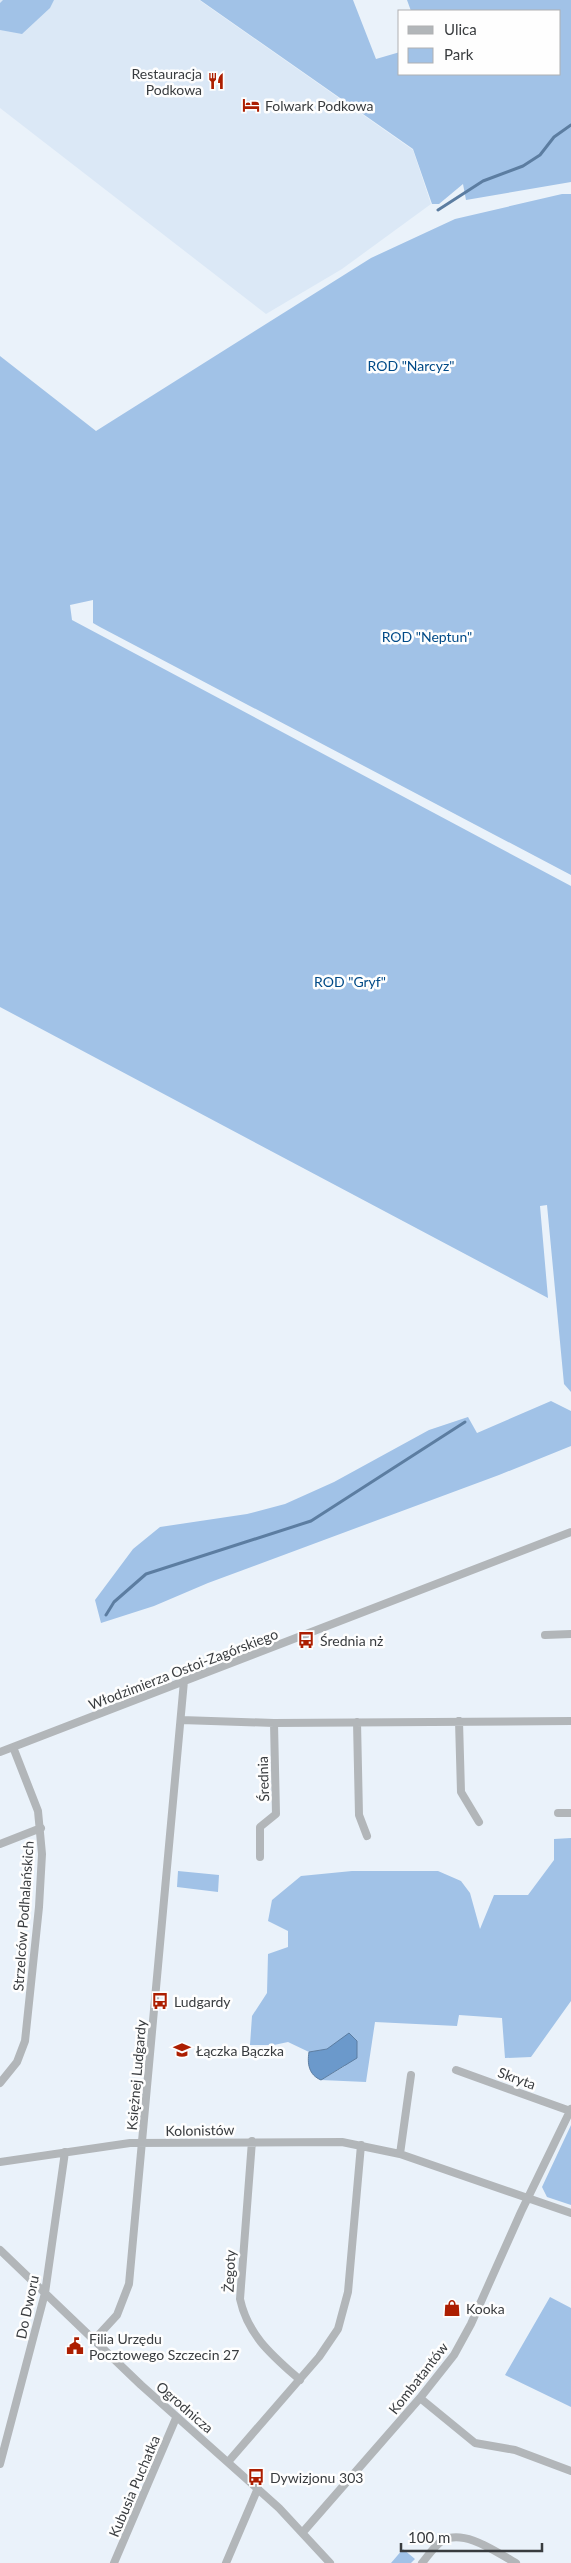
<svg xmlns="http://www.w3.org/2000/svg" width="571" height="2563" viewBox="0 0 571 2563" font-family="Lato,sans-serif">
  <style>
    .built { fill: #dbe8f6 }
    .green { fill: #a1c2e7 }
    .water { fill: #6b99cb; stroke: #5c7da1 }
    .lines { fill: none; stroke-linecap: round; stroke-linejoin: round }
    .stream { stroke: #5c7da1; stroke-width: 3 }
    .minor { stroke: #b2b6b9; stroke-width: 8 }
    .labels { text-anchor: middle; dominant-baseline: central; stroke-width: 5; stroke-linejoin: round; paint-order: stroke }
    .poi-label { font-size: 14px; fill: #393c3f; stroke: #fefefe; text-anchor: start }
    .park-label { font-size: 14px; fill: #004a87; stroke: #fefefe }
    .street-label { font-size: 14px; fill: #393c3f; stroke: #fefefe }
  </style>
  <rect width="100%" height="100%" fill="#eaf2fa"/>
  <path class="built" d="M 0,0 L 199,0 L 413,150 L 431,204 L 342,269 L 266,314 L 0,108 Z"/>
  <path class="green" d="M 3,0 L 54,0 L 50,8 L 22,34 L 0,30 L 0,3 Z
    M 200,0 L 353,0 L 376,59 L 400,52 L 400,74 L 560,74 L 560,11 L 411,11 L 407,0 L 571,0 L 571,182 L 466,200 L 463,184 L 439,204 L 432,204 L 413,149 Z
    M 562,194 L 571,194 L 571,875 L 100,627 L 93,623 L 93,600 L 70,605 L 72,620 L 571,886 L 571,1392 L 564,1384 L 547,1205 L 540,1206 L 548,1298 L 0,1007 L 0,356 L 96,431 L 371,258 L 455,219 Z
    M 551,1401 L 571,1411 L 571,1446 L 499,1475 L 208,1583 L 154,1606 L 101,1623 L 95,1600 L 133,1549 L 160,1527 L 247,1514 L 285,1504 L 334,1482 L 429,1430 L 468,1417 L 477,1433 Z
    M 571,1838 L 571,2001 L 531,2057 L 505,2058 L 502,2018 L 459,2015 L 457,2026 L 375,2022 L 366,2082 L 321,2080 L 345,2066 L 327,2049 L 309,2052 L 288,2042 L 274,2045 L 250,2045 L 252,2016 L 267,1993 L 268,1954 L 288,1947 L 288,1931 L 268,1921 L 272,1900 L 301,1876 L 352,1871 L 438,1871 L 461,1881 L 470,1893 L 480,1929 L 494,1895 L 528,1895 L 554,1860 L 554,1839 Z
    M 178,1871 L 219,1875 L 218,1892 L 177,1887 Z
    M 571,2125 L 571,2205 L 547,2197 L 542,2187 Z
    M 550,2297 L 571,2308 L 571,2407 L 505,2375 Z
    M 403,2549 L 415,2559 L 411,2563 L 391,2563 Z"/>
  <path class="water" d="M 349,2033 L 357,2041 L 357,2058 L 321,2080 C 309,2075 307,2064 309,2052 L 327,2049 Z"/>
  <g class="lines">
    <path class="stream" d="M 438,210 L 483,181 L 523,166 L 540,155 L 554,137 L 571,125
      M 106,1615 L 114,1602 L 146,1574 L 311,1521 L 465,1422"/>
    <path class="minor" d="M 545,1635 L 571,1634
      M 181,1720 L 274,1723 L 571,1721
      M 459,1721 L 461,1792 L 479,1822
      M 357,1722 L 359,1815 L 367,1836
      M 0,1752 L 571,1532
      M 558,1813 L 571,1813
      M 0,1844 L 41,1828
      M 260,1857 L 260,1827 L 276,1814 L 274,1723
      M 456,2070 L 570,2111
      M 0,2083 L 17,2062 L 25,2041 L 39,1907 L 42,1854 L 38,1811 L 13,1747
      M 252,2141 L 240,2299 C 248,2336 273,2356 300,2380
      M 400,2154 L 411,2075
      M 0,2162 L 130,2143 L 342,2142 L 400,2154 L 571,2213
      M 0,2250 L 141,2385 L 279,2508 L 330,2563
      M 94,2340 L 117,2315 L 129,2284 L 184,1681
      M 420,2398 L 475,2443 L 515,2450 L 571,2471
      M 228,2462 L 319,2357 L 338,2329 L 348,2292 L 361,2145
      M 0,2464 L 45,2293 L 65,2152
      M 303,2532 L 420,2398 L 454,2355 L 471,2324 L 521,2212 L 571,2109
      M 114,2563 L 176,2418
      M 226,2563 L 258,2488
      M 422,2563 C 428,2556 435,2545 443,2540 C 466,2529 497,2553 516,2563"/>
  </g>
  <defs>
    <g id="restaurant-bare" transform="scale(1.35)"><path d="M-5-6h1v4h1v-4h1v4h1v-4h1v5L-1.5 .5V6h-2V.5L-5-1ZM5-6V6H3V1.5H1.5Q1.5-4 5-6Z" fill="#ac1e01" stroke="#fefefe" stroke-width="2.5" paint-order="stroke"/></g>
    <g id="hotel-bare" transform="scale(1.35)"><path d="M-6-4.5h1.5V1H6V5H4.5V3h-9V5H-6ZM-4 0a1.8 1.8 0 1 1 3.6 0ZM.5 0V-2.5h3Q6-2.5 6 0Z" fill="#ac1e01" stroke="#fefefe" stroke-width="2.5" paint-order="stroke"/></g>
    <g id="bus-bare" transform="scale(1.35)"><path d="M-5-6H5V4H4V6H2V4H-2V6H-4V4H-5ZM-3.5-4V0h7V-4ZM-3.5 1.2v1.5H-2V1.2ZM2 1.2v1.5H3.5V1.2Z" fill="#ac1e01" stroke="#fefefe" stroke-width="2.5" paint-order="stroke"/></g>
    <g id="school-bare" transform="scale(1.35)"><path d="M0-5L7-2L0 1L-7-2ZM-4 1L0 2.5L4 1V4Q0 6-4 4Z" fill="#ac1e01" stroke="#fefefe" stroke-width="2.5" paint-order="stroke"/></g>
    <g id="shop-bare" transform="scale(1.35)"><path d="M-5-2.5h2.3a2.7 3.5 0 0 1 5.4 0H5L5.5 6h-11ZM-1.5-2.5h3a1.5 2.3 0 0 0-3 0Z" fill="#ac1e01" stroke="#fefefe" stroke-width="2.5" paint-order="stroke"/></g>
    <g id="civic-bare" transform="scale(1.35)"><path d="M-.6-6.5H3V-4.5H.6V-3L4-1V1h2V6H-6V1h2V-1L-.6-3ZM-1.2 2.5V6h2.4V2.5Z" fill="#ac1e01" stroke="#fefefe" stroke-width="2.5" paint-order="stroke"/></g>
  </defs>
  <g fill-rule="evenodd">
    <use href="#restaurant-bare" x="216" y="81"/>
    <use href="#hotel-bare" x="251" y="105"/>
    <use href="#bus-bare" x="306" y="1640"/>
    <use href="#bus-bare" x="160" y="2001"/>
    <use href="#school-bare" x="182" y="2050"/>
    <use href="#shop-bare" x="452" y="2308"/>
    <use href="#civic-bare" x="75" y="2346"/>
    <use href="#bus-bare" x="256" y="2477"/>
  </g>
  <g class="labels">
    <g class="poi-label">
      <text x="202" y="73" text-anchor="end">Restauracja<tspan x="202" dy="16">Podkowa</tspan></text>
      <text x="265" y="105">Folwark Podkowa</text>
      <text x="320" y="1640">Średnia nż</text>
      <text x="174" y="2001">Ludgardy</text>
      <text x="196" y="2050">Łączka Bączka</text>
      <text x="466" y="2308">Kooka</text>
      <text x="89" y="2338">Filia Urzędu<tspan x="89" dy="16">Pocztowego Szczecin 27</tspan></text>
      <text x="270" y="2477">Dywizjonu 303</text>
    </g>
    <g class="park-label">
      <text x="411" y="365">ROD "Narcyz"</text>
      <text x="427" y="636">ROD "Neptun"</text>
      <text x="350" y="981">ROD "Gryf"</text>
    </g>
    <g class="street-label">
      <text transform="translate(183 1669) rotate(-21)">Włodzimierza Ostoi-Zagórskiego</text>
      <text transform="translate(263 1779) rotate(-92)">Średnia</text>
      <text transform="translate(23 1916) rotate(-86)">Strzelców Podhalańskich</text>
      <text transform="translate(136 2075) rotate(-85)">Księżnej Ludgardy</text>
      <text transform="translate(517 2078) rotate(20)">Skryta</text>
      <text transform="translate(200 2130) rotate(-1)">Kolonistów</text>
      <text transform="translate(229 2271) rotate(-87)">Żegoty</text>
      <text transform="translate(27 2307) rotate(-78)">Do Dworu</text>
      <text transform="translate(418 2378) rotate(-52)">Kombatantów</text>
      <text transform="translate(185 2407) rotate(41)">Ogrodnicza</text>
      <text transform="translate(134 2486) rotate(-67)">Kubusia Puchatka</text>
    </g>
  </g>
  <rect x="398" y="10" width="162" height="65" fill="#fefefe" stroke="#afb0b2"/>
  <rect x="408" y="26" width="25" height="8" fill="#b2b6b9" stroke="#afb0b2"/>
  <text x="444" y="35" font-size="15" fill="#393c3f">Ulica</text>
  <rect x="408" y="48" width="25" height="15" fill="#a1c2e7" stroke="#afb0b2"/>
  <text x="444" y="60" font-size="15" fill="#393c3f">Park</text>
  <path d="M401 2543v8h141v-8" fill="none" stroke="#393c3f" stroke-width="2.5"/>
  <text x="408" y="2543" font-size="15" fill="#393c3f" stroke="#fefefe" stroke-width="4" paint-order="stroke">100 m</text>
</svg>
